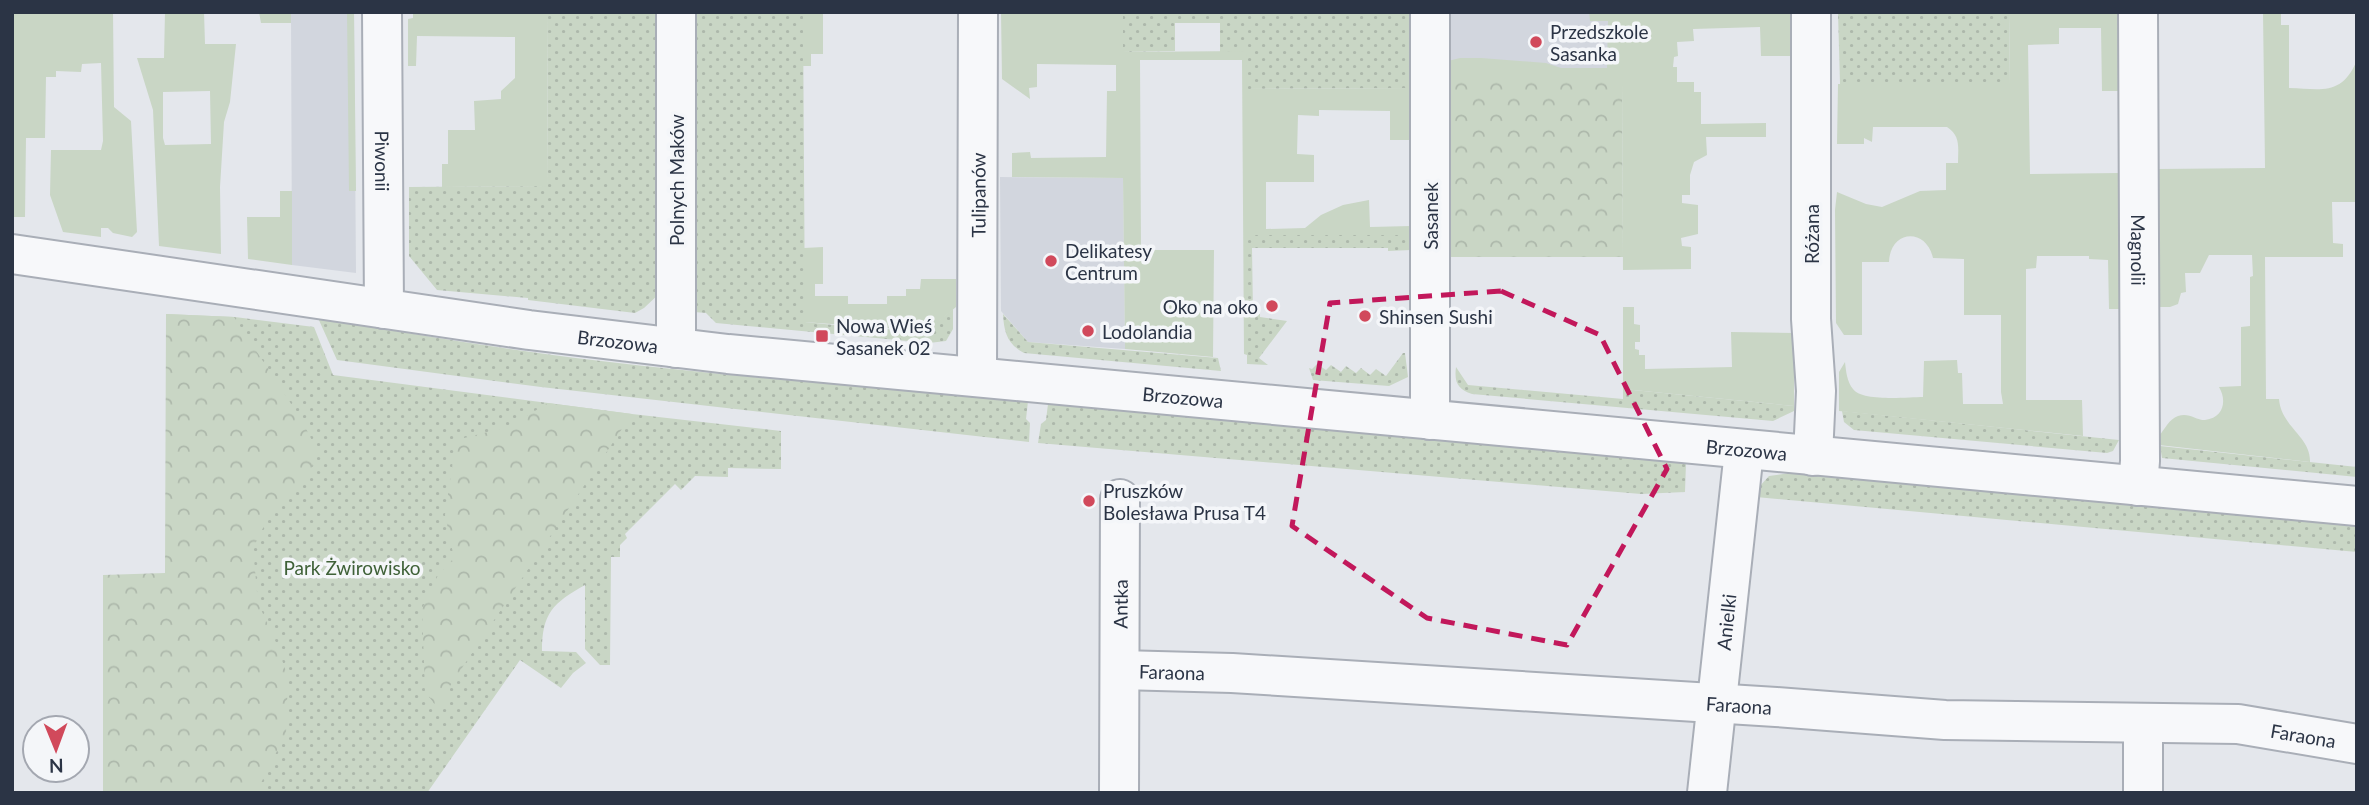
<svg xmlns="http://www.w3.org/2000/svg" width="2369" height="805" viewBox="0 0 2369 805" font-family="Lato,sans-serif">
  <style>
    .built { fill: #d2d6de }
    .grass { fill: url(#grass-dots) }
    .forest { fill: url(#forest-crowns) }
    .garden { fill: #c9d6c5; fill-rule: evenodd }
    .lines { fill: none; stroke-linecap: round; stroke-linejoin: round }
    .minor-casing { stroke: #a9aeb7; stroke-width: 42 }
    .minor { stroke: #f7f8fa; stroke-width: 38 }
    .marked { fill: none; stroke: #c2185b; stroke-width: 5; stroke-dasharray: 14 9; stroke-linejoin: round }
    .poi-dot { fill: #d1495b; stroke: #f4f6f9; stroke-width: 2.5 }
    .labels { text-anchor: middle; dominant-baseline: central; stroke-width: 7; stroke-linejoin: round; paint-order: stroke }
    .poi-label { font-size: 19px; fill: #2b3445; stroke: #f4f6f9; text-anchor: start }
    .street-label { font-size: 19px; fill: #2b3445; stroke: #f4f6f9 }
    .park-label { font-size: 19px; fill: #3f6138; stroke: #f4f6f9 }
  </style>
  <defs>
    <pattern id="grass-dots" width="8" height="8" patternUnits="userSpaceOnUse" patternTransform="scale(1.75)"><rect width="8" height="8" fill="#c9d6c5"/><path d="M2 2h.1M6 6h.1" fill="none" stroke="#adb8ab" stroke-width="1.8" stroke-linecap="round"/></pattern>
    <pattern id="forest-crowns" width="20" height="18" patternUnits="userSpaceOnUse" patternTransform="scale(1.75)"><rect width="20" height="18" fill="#c9d6c5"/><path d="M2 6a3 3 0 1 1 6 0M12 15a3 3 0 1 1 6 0" fill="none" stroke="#adb8ab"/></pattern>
  </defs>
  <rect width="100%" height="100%" fill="#e4e7ec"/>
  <path class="built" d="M 291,12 L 354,12 L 356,273 L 292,265 Z
    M 1449,12 L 1622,12 L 1622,82 L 1448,61 Z
    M 1000,177 L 1123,178 L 1125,349 L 1028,342 L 1001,311 Z"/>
  <path class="grass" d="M 547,12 L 659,12 L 660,293 L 644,308 L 635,313 L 528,300 L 528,298 L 437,290 L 409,256 L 409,187 L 548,186 Z
    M 692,12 L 803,12 L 805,322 L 863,328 L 926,331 L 953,309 L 953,329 L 946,341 L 929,343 L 716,323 L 706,313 L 694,312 Z
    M 1123,12 L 1411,12 L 1412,88 L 1246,89 L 1246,52 L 1220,52 L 1220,23 L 1175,23 L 1175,51 L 1123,52 Z
    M 1838,12 L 2010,12 L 2009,85 L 1840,84 Z
    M 1247,235 L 1411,235 L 1411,250 L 1388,251 L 1388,248 L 1252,248 L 1253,313 L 1260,314 L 1260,317 L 1287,321 L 1259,358 L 1268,365 L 1247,364 Z
    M 166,314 L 235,317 L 314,327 L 333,375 L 632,414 L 781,431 L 781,469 L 728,468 L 728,477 L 695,476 L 681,490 L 675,484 L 625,534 L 627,538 L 620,545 L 620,557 L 611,557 L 610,665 L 600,665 L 585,649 L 585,585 C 553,603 542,613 542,651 L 576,652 L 586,663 L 573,673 L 561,688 L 520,660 L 427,793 L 169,793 Z
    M 1003,314 L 1028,342 L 1218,358 L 1221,371 L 1024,353 C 1007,344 1004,332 1003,314 Z
    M 318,318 C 412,334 506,350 601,361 C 743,378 885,388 1028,401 L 1026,419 L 1030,423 L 1029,442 L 541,387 L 337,360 Z
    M 1403,353 L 1405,353 L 1408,377 L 1389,386 L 1313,380 L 1309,368 L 1312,369 L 1317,364 L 1326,370 L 1331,365 L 1341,372 L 1346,366 L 1356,373 L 1361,368 L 1370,375 L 1376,369 L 1386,376 Z
    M 1456,367 L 1468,385 L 1623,399 L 1623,389 L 1794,406 L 1794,411 L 1773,421 L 1472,394 C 1458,389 1454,383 1456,367 Z
    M 1048,404 L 1686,463 L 1685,492 L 1641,494 L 1038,443 L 1041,424 L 1046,420 Z
    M 1842,411 L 2119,440 L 2113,451 L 2107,453 L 1854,430 L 1844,422 Z
    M 2160,446 L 2357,467 L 2357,477 L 2162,458 Z
    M 1790,473 L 2357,526 L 2357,552 L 1756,497 L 1759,487 L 1769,476 Z"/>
  <path class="forest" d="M 1448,82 L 1622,82 L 1623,257 L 1451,257 Z
    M 166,314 L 234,317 L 301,419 L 317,450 L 310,473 L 273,508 L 253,548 L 258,603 L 275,640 L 288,677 L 286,733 L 256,793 L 103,793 L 103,575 L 165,573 Z
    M 548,403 L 632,414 L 450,686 L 449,709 L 435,705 L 425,691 L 422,609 L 438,575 L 454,558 L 445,515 L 456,440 L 508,427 Z"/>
  <path class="garden" d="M 12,12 L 113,12 L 114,107 L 131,121 L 137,232 L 132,237 L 113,233 L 108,228 L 101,228 L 101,237 L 63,232 L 50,195 L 51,150 L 101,150 L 103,141 L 101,63 L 82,64 L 81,72 L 56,71 L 56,77 L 46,77 L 45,138 L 26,138 L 25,217 L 12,217 Z
    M 165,12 L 204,12 L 205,44 L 236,44 L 230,102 L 224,122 L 220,187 L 221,254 L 159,246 L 153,110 L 137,58 L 164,58 ZM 210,91 L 211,144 L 165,145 L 163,138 L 163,92 Z
    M 259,12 L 291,12 L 291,23 L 261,23 Z
    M 347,12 L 354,12 L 356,191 L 349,191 Z
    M 413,12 L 547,12 L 548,186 L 442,187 L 442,164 L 448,164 L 448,130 L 475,130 L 474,101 L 501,99 L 501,91 L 515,78 L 515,37 L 417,36 L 416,66 L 408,66 L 408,19 L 413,18 Z
    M 803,12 L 823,12 L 823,54 L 811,54 L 811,66 L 803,66 Z
    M 1001,12 L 1123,12 L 1123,52 L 1246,51 L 1247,89 L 1412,88 L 1412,140 L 1390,140 L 1390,111 L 1319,110 L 1319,116 L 1298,115 L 1297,154 L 1314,155 L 1314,182 L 1266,182 L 1266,229 L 1305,228 L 1321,215 L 1343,205 L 1369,200 L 1370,227 L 1411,226 L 1411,235 L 1247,235 L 1247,355 L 1244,354 L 1242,60 L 1140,60 L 1141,250 L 1214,250 L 1213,357 L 1125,349 L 1123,178 L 1012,177 L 1012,153 L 1030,152 L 1031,158 L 1106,157 L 1107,91 L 1116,91 L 1116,65 L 1037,64 L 1037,87 L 1029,88 L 1030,99 L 1002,79 Z
    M 1589,12 L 1794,12 L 1794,56 L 1761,56 L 1760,27 L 1693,29 L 1694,41 L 1677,42 L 1678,56 L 1674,57 L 1673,67 L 1677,67 L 1677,82 L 1694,82 L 1694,92 L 1701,92 L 1701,124 L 1766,123 L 1766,137 L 1706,137 L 1707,155 L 1694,162 L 1690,175 L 1690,195 L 1682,195 L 1682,203 L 1698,205 L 1698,234 L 1681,238 L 1682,246 L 1691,247 L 1691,269 L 1623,270 L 1622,82 L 1448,82 L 1448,61 L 1460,58 L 1481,58 L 1546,63 L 1561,68 L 1607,68 L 1608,21 L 1590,21 Z
    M 2010,12 L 2120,12 L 2120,91 L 2102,91 L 2101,28 L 2059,28 L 2059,44 L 2028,45 L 2030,174 L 2120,173 L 2121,309 L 2109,309 L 2108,260 L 2089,259 L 2089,256 L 2037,256 L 2036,268 L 2026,269 L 2026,400 L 2082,400 L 2083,436 L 1839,411 L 1839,372 L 1845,362 C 1846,371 1847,382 1853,389 C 1862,402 1908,397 1923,397 L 1924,361 L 1957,360 L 1958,373 L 1962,373 L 1963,404 L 2003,404 L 2001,392 L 2001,315 L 1964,315 L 1964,259 L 1933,258 C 1926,227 1890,230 1889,262 L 1862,262 L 1862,335 L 1844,335 L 1836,323 L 1835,210 L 1837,192 L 1866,204 L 1882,207 L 1920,191 L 1946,190 L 1946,163 L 1958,163 C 1958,148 1961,136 1947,127 L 1873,127 L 1872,142 L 1864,138 L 1864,144 L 1837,144 L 1838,84 L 2009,84 Z
    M 2263,12 L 2281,12 L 2281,25 L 2289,25 L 2289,88 C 2322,89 2342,96 2357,60 L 2357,202 L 2332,202 L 2333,243 L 2343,244 L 2343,257 L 2265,257 L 2266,399 L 2279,399 C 2281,427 2311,436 2310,462 L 2159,445 L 2159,436 C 2165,429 2169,419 2178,416 C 2189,412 2195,420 2205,420 C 2224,418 2227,400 2219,387 L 2241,386 L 2241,327 L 2250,326 L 2250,277 L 2253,276 L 2252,255 L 2209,255 L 2200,273 L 2185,273 L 2186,292 L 2181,293 L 2178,304 L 2170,307 L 2158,307 L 2158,169 L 2265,168 Z
    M 280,191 L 292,191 L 292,265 L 248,259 L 247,217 L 280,217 Z
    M 823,247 L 823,284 L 815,284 L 815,296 L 848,296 L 848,304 L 887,304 L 887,296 L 906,296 L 906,289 L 920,289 L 921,279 L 956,279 L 956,307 L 927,331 L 804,322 L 804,248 Z
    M 1623,307 L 1634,307 L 1634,324 L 1640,325 L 1640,342 L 1635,342 L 1635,349 L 1639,350 L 1639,355 L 1645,355 L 1645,369 L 1732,367 L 1731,332 L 1794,333 L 1794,406 L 1623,389 Z"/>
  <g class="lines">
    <g class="minor-casing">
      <g id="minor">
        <path id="s1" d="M 382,12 L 384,309"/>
        <path d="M 676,12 L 676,348"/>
        <path d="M 1430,12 L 1430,420"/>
        <path d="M 1811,12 L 1811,319 L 1816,391 L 1813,456"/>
        <path id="s2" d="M 2138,12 L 2140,461 L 2138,486"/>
        <path id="s3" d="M 12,254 L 529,330 L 728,354 L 2357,506"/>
        <path id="s4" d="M 977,377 L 978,12"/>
        <path id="s5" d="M 1120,670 L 1232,673 L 1776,707 L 1945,720 L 2238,724 L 2357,744"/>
        <path id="s6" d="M 1119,793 L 1120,499"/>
        <path id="s7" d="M 1707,793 L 1744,451"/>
        <path d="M 2143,793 L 2143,724"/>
      </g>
    </g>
    <use href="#minor" class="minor"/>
  </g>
  <path class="marked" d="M 1501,291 L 1600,335 L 1667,469 L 1567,645 L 1427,618 L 1292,526 L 1330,303 Z"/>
  <g class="poi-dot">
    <circle cx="1536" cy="42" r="7"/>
    <circle cx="1051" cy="261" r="7"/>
    <circle cx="1272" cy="306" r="7"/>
    <circle cx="1365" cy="316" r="7"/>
    <circle cx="1088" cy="331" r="7"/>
    <rect x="815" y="329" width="14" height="14" rx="3.5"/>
    <circle cx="1089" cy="501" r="7"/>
  </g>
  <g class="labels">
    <g class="poi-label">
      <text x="1550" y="31">Przedszkole<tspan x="1550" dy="22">Sasanka</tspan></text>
      <text x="1065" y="250">Delikatesy<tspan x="1065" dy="22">Centrum</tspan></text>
      <text x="1258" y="306" text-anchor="end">Oko na oko</text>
      <text x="1379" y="316">Shinsen Sushi</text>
      <text x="836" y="325">Nowa Wieś<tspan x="836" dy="22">Sasanek 02</tspan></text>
      <text x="1102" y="331">Lodolandia</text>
      <text x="1103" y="490">Pruszków<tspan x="1103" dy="22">Bolesława Prusa T4</tspan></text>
    </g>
    <g class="street-label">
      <text stroke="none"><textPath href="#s1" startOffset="149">Piwonii</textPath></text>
      <text transform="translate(676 180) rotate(-90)">Polnych Maków</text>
      <text stroke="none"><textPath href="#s4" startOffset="182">Tulipanów</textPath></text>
      <text transform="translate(1430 216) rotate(-90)">Sasanek</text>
      <text transform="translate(1811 234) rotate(-90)">Różana</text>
      <text stroke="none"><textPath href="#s2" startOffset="238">Magnolii</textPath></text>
      <text stroke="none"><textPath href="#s3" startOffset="612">Brzozowa</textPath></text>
      <text stroke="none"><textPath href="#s3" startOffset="1180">Brzozowa</textPath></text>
      <text stroke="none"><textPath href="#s3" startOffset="1746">Brzozowa</textPath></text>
      <text stroke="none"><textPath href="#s6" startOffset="189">Antka</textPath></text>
      <text stroke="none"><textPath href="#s7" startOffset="172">Anielki</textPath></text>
      <text stroke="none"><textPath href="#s5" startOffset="52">Faraona</textPath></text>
      <text stroke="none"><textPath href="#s5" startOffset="620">Faraona</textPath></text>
      <text stroke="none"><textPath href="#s5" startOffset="1186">Faraona</textPath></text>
    </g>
    <g class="park-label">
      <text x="352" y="567">Park Żwirowisko</text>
    </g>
  </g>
  <rect width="2369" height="805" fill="none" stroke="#2b3445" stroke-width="28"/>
  <g transform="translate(56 749) rotate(179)"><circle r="33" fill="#f4f6f9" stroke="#a4a8b1" stroke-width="2"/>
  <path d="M0-5L12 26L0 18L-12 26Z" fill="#d1495b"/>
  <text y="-10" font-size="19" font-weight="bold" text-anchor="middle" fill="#2b3445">N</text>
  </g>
</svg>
